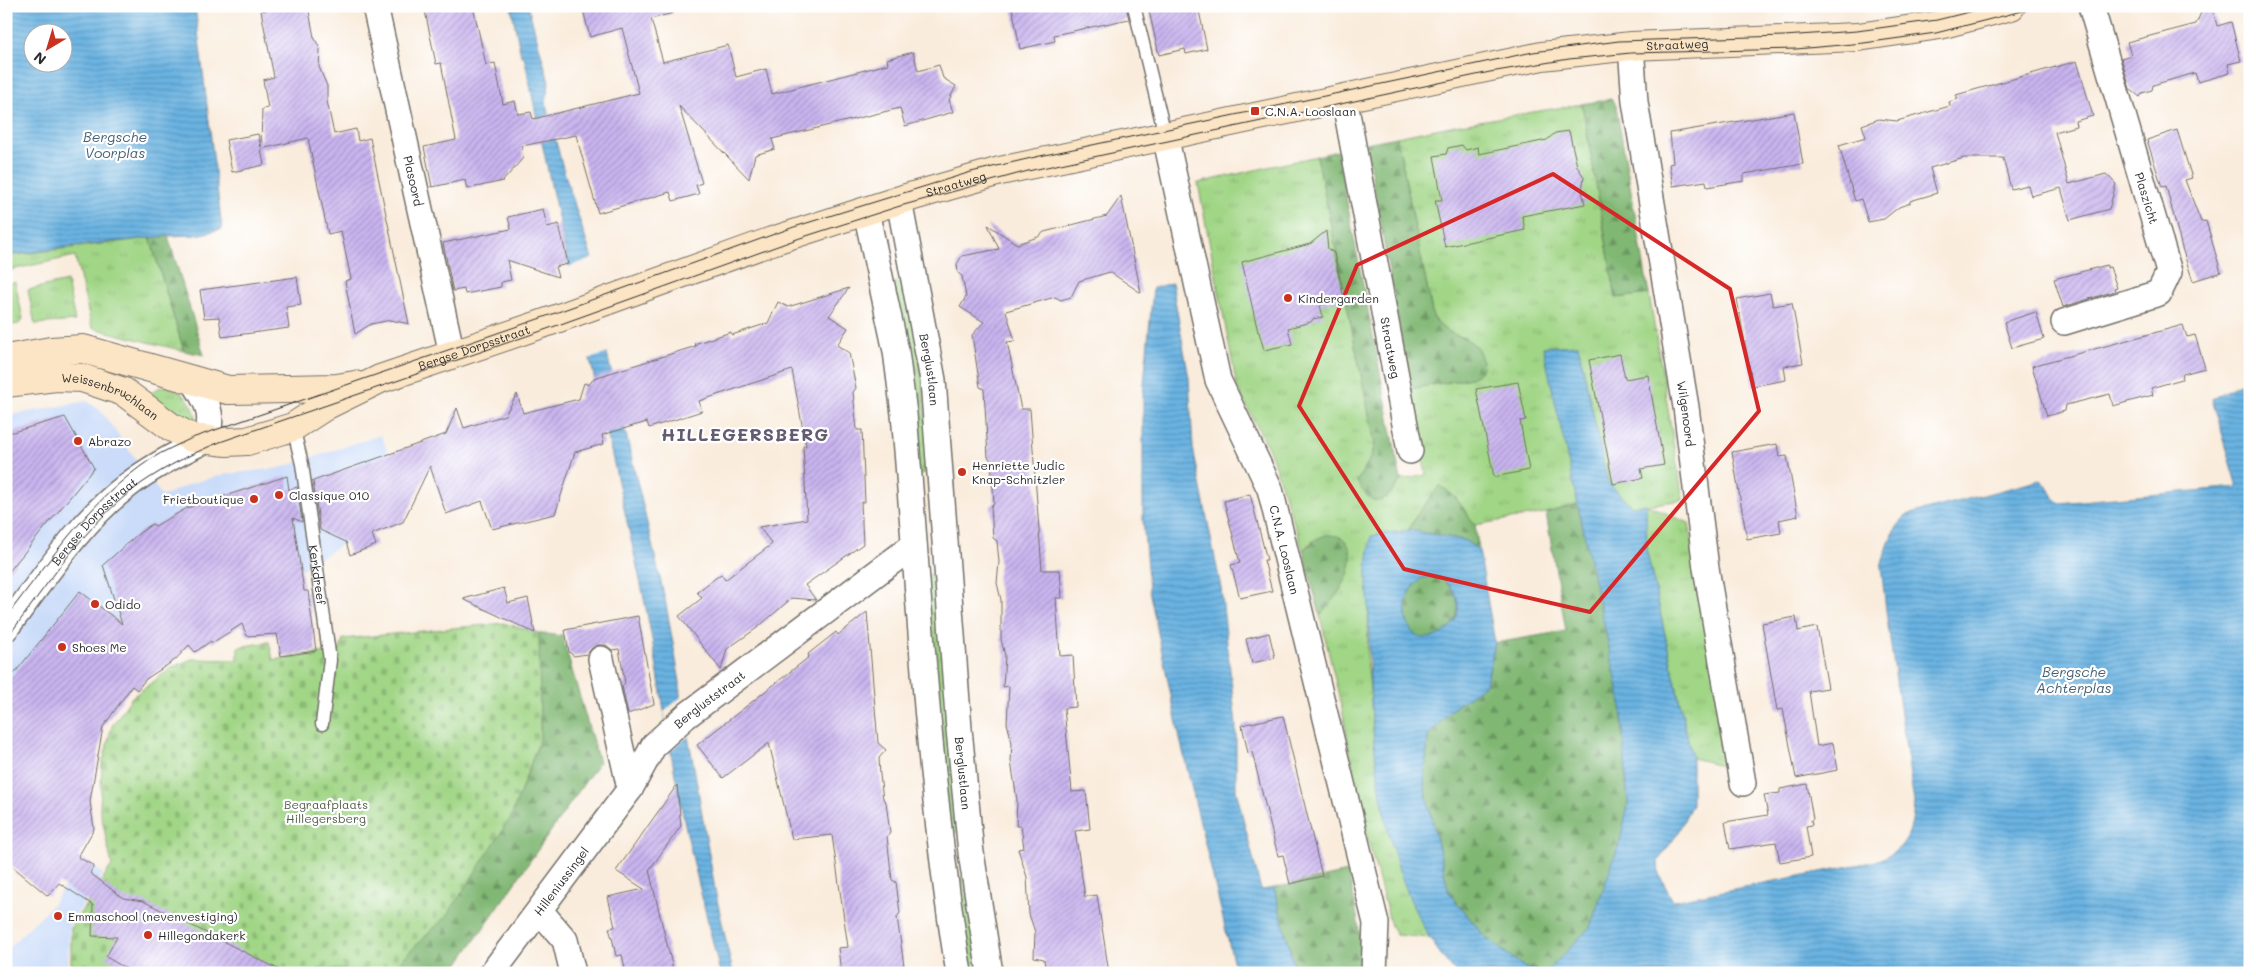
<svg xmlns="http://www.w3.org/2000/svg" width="2256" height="979" viewBox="0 0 2256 979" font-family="Mali,sans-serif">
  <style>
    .built { fill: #cadcf9 }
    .grass { fill: url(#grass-tufts); stroke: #668058 }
    .forest { fill: url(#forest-firs); stroke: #56714f }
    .cemetery { fill: url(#cemetery-stones); stroke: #668058 }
    .water { fill: url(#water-rules); stroke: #4a6f86; fill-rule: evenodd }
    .pier { fill: #f9ecdc }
    .building { fill: url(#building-hatch) }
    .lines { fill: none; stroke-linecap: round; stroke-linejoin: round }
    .lane-casing { stroke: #736f69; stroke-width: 15 }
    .street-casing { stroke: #736f69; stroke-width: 28 }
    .secondary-casing { stroke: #736f69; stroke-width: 30 }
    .lane { stroke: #fff; stroke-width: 12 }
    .street { stroke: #fff; stroke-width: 25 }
    .secondary { stroke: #fce5c4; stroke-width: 28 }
    .tram { stroke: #2b2b2b; stroke-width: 1 }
    .marked { fill: none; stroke: #d62828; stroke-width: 4; stroke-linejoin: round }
    .poi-dot { fill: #c8321e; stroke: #fff; stroke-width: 2 }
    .labels { text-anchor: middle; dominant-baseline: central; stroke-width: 4.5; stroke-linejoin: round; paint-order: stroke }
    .street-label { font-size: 12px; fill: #2b2b2b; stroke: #fff }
    .poi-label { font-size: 12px; fill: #2b2b2b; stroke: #fff; text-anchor: start }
    .park-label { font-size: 12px; fill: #4e5e46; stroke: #fff }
    .water-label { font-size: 14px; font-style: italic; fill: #446174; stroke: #fff }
    .district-label { font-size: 18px; font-weight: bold; letter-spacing: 1px; fill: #635b70; stroke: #fff }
  </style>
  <defs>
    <pattern id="grass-tufts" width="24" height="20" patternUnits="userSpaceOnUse" patternTransform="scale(1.25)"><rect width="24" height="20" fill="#a1d686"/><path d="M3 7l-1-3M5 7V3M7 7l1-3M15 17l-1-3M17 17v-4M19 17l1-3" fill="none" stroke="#8bb874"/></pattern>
    <pattern id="forest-firs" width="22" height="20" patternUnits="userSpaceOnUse" patternTransform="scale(1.25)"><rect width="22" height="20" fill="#80b773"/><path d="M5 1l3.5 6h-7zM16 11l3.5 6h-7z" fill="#69955f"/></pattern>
    <pattern id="cemetery-stones" width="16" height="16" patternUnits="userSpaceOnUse" patternTransform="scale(1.25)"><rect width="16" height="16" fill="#a1d686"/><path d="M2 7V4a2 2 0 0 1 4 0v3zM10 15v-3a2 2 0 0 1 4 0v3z" fill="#8bb874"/></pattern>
    <pattern id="water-rules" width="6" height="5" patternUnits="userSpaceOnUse" patternTransform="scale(1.25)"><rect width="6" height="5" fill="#6ab3e2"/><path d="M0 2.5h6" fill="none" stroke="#5792b7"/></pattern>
    <pattern id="building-hatch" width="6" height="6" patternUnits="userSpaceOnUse" patternTransform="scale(1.25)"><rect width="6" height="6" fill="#cab5f0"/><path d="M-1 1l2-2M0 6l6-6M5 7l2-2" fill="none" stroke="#a493c3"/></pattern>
  </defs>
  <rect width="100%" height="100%" fill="#fff"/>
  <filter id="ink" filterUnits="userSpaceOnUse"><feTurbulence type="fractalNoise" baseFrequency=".02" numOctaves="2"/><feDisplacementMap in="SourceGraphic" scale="10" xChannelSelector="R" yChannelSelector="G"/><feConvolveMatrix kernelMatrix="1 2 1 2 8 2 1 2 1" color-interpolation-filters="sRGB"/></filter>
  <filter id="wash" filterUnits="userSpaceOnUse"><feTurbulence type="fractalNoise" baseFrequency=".0096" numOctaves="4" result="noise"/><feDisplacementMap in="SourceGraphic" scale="20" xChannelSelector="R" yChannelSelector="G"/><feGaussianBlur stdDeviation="1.12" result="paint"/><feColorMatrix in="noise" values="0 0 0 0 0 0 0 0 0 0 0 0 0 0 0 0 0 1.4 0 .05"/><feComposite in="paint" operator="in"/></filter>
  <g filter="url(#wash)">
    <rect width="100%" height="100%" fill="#f9ecdc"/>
    <path class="built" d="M 87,401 L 101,411 L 162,496 L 192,483 L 226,474 L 280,468 L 381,435 L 408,503 L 56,723 L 6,811 L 6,416 Z
      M 83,858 L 103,874 L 69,926 L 68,965 L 71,973 L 6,973 L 6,950 L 51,906 Z"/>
    <path class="grass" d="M 1582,104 L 1616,298 L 1649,294 L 1683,500 L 1647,505 L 1689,523 L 1730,767 L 1692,758 L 1647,552 L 1646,505 L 1631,506 L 1608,482 L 1578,345 L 1544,347 L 1578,504 L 1546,513 L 1475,525 L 1455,497 L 1416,516 L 1409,530 L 1371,536 L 1367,659 L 1378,774 L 1399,867 L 1411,900 L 1430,938 L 1397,935 L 1391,926 L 1361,813 L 1342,709 L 1320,616 L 1342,587 L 1316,539 L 1303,550 L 1271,454 L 1237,387 L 1198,183 L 1317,156 L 1375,444 L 1371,457 L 1357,482 L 1387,498 L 1401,480 L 1426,475 L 1410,389 L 1471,378 L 1466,338 C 1450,335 1442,330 1433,317 L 1397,137 L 1455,125 Z
      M 150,238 L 184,351 L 92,328 L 75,256 L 6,271 L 6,256 Z
      M 904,280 L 918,341 L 932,472 L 918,474 L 890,284 Z
      M 67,281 L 75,321 L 35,324 L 28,290 Z
      M 15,282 L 23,319 L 19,324 L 6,326 L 6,284 Z
      M 164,386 C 185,390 199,408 196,429 L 148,396 L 156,389 Z
      M 925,575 L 938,575 L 958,832 L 950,834 Z
      M 956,877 L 963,877 L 980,973 L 967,973 Z"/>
    <path class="forest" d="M 1611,99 L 1616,105 L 1649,294 L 1616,298 L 1582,104 Z
      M 1397,137 L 1433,317 C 1452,346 1480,328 1483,368 L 1477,375 L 1471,378 L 1410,389 L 1366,143 Z
      M 1337,151 L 1401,480 C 1384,503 1374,512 1357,481 L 1371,457 L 1375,444 L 1317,156 Z
      M 168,236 L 204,355 L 184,351 L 150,238 Z
      M 1440,485 L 1455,497 L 1475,525 L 1479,550 L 1464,540 L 1409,530 L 1416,516 Z
      M 1578,504 L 1621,702 L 1628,804 L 1620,841 L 1590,927 L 1546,973 L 1524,967 L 1485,937 L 1449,893 L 1424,783 L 1428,736 L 1451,710 L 1486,684 L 1495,643 L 1566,631 L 1546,513 Z
      M 1326,535 C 1338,535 1346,537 1350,550 C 1356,575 1334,598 1320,616 L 1303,550 L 1316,539 Z
      M 1440,577 C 1493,619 1411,668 1406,615 C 1405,598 1410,589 1422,578 Z
      M 539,633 L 562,636 L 599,762 L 452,973 L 316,973 L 318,969 L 390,971 L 511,817 L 540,739 Z
      M 1348,872 C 1356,906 1362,938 1361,973 L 1296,973 L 1274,888 Z"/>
    <path class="cemetery" d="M 504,623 L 539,633 L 540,738 L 511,817 L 448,914 L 390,971 L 318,969 L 316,973 L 74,973 L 71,963 L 71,927 L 112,865 L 100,810 L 102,765 L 112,726 L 132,697 L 173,667 L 192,659 L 238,660 L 238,647 L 269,642 L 273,660 L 340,650 L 343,639 Z"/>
    <path class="water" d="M 6,6 L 195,6 L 222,229 L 197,235 L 168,236 L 75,246 L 6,256 ZM 32,32 L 62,32 L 62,62 L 32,62 Z
      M 511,6 L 528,6 L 549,82 L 546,104 L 563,168 L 592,259 L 585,261 L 665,599 L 680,682 L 680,698 L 693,761 L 716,895 L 733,973 L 720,973 C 705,907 687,841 675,775 C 664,715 656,654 643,594 C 604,415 560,236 524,56 L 521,56 Z
      M 1172,283 L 1189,378 L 1193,448 L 1221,588 L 1236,725 L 1236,790 L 1261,890 L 1274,888 L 1296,973 L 1236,973 L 1180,739 L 1149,590 L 1143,520 L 1143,393 L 1153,288 Z
      M 1578,345 L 1608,482 L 1631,506 L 1646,504 L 1647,552 L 1692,758 L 1692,804 L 1676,836 L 1658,861 L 1659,874 L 1673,901 L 1876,861 C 1907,850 1912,833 1914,802 L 1887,619 L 1881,566 L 1892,534 L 1906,515 L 2041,480 C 2050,487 2050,497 2059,503 L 2238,487 L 2212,399 L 2250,378 L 2250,973 L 1546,973 L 1590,927 L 1620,841 L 1628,804 L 1621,702 L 1543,347 Z
      M 1409,530 L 1464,540 L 1479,550 L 1495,643 L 1486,684 L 1451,710 L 1428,736 L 1424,784 L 1449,893 L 1485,937 L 1524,967 L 1540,973 L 1456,973 C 1377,887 1368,726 1369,615 C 1369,600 1366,585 1367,570 C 1367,559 1370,547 1371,536 ZM 1440,577 C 1494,618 1411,668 1406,615 C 1405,598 1410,589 1422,578 Z"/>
    <path class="pier" d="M 594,258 L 588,263 L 609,353 L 588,359 L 568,267 Z
      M 682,696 L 690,735 L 671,750 L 664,712 Z"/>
    <g id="blocks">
      <path class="building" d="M 265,6 L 308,6 L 314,37 L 320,49 L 319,67 L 327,86 L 327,101 L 334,134 L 356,129 L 358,141 L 370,138 L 409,324 L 391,320 L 371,324 L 355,334 L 345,281 L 351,279 L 341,231 L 328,234 L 308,138 L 261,149 L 264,165 L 232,172 L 226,140 L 258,134 L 261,147 L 262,109 L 268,108 L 263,80 L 274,77 L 261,11 L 266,10 Z
        M 424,6 L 473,6 L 486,65 L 495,63 L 503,104 L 515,101 L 518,114 L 531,112 L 533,119 L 639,93 L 622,28 L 590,37 L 582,6 L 672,6 L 673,13 L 651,19 L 663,62 L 728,45 L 736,77 L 766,69 L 772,94 L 888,64 L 887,59 L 913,52 L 918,71 L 939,65 L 943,78 L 956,86 L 949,100 L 953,112 L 905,126 L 900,108 L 772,139 L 775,149 L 755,155 L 749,179 L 679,106 L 702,183 L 696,185 L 699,194 L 673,201 L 670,192 L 598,213 L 576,135 L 522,146 L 523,158 L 503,181 L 467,189 L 465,180 L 432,187 L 424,147 L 456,140 L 441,63 L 436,64 Z
        M 1012,6 L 1126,6 L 1129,19 L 1054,35 L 1055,41 L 1020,49 Z
        M 1148,6 L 1198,6 L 1207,49 L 1186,54 L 1185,49 L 1159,55 Z
        M 2204,6 L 2212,6 L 2217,26 L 2231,22 L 2241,61 L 2228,64 L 2230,73 L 2198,82 L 2195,73 L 2153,85 L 2152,90 L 2142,93 L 2140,97 L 2130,89 L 2121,58 L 2131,55 L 2127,42 L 2196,24 Z
        M 2077,61 L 2093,116 L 2075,121 L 2076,126 L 2055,132 L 2069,184 L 2106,174 L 2116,184 L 2109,209 L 2070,220 L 2061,188 L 2031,196 L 2028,185 L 2011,189 L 2003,158 L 1964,158 L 1930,168 L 1937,193 L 1910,201 L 1910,203 L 1899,207 L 1884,219 L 1868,222 L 1861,199 L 1855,201 L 1839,145 L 1866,137 L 1862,125 L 1879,119 L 1897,121 L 1950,106 L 1949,102 L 1958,99 L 1956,95 Z
        M 1794,112 L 1803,164 L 1744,174 L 1744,181 L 1707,187 L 1706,181 L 1673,186 L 1669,164 L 1673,163 L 1670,133 Z
        M 2177,130 L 2192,178 L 2185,180 L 2201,222 L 2206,221 L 2221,272 L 2193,281 L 2182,248 L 2166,186 L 2162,187 L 2147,140 Z
        M 1569,131 L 1577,166 L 1584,177 L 1582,191 L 1585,204 L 1522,216 L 1525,230 L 1445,247 L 1435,200 L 1442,200 L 1434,156 L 1446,154 L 1448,148 L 1462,145 L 1466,150 L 1478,147 L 1479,154 L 1547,140 L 1555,133 Z
        M 1121,196 L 1141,293 L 1110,272 L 1079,281 L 1071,297 L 1061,300 L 1055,297 L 1006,311 L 1015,341 L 1007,342 L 1021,409 L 1030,409 L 1042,570 L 1060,570 L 1062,598 L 1056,598 L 1060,656 L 1073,655 L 1076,707 L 1064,708 L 1072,792 L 1086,791 L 1090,829 L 1075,831 L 1085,897 L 1097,895 L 1109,973 L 1046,973 L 1044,959 L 1034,957 L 1035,932 L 1029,914 L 1027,877 L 1018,849 L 1024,848 L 1021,826 L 1016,826 L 1017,800 L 1011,761 L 1012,743 L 1007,723 L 1009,686 L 1003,687 L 1005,656 L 1001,639 L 1001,600 L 997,583 L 999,562 L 997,541 L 993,538 L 991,506 L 994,503 L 991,460 L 988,457 L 984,389 L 980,387 L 972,335 L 984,322 L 960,307 L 966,297 L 962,276 L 958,273 L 957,264 L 962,256 L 999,249 L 988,225 L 1017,244 L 1038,237 L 1044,232 L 1107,216 Z
        M 543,209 L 547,227 L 559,224 L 568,264 L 555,267 L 558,277 L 507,260 L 511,280 L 501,282 L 501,287 L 465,294 L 464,289 L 453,291 L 443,243 L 511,229 L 508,217 Z
        M 1326,231 L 1328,249 L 1334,253 L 1344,299 L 1320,305 L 1323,317 L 1313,319 L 1311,322 L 1288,328 L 1292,344 L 1264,350 L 1259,332 L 1258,332 L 1242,262 L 1310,244 Z
        M 2107,265 L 2107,268 L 2110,267 L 2117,288 L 2114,289 L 2115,291 L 2063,307 L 2054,279 Z
        M 297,277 L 301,305 L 286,307 L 289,328 L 222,337 L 219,317 L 204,318 L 200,290 Z
        M 849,288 L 829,316 L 848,328 L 837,345 L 849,353 L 856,388 L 853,392 L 857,430 L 862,430 L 865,502 L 861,502 L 863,544 L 805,585 L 816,600 L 792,598 L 757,628 L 727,649 L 721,670 L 679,616 L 702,598 L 697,592 L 721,574 L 725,580 L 772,544 L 759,527 L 807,519 L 803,446 L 806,446 L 792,370 L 699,401 L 702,411 L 649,428 L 647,422 L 602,435 L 604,444 L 575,452 L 555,514 L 492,529 L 482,501 L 446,514 L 430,466 L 403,522 L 372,534 L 376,545 L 350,555 L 346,542 L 320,530 L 313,481 L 446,434 L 457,408 L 464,428 L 505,415 L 517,394 L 523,413 L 579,399 L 584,383 L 589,385 L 594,378 L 696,346 L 694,344 L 731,332 L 732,335 L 768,323 L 778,302 L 788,307 Z
        M 1770,293 L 1773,306 L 1792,303 L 1803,363 L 1784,366 L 1786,380 L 1753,386 L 1737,299 Z
        M 2036,312 L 2044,339 L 2012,348 L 2004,322 Z
        M 2183,325 L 2187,337 L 2195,335 L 2205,368 L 2183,374 L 2182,379 L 2151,388 L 2153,395 L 2113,406 L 2110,394 L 2066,405 L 2065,411 L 2047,416 L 2032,366 Z
        M 1620,354 L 1625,379 L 1648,375 L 1664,465 L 1641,469 L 1643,478 L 1613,484 L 1589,360 Z
        M 1518,382 L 1526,420 L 1520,421 L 1529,470 L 1494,477 L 1476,389 Z
        M 65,417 L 94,468 L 6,575 L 6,434 Z
        M 1777,444 L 1779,457 L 1787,456 L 1798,516 L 1779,520 L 1781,533 L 1747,539 L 1732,452 Z
        M 287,476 L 289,490 L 297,487 L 302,522 L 293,518 L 304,591 L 308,591 L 316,651 L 281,656 L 277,634 L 247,636 L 242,624 L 212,643 L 211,641 L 195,652 L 189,645 L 175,660 L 146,679 L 137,690 L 132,686 L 103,727 L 90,801 L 94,829 L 78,857 L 94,866 L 90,873 L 123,898 L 143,901 L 286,973 L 134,973 L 106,957 L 117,937 L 92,936 L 93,905 L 59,883 L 48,896 L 6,861 L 6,684 L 80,591 L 122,624 L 103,565 L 138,534 L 152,524 L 155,526 L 187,508 Z
        M 1250,494 L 1267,560 L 1264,560 L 1272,591 L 1240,598 L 1231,565 L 1240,563 L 1224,501 Z
        M 504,588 L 508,603 L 528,598 L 535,633 L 463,599 Z
        M 867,612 L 878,743 L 886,750 L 879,758 L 880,775 L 883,799 L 886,802 L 890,833 L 887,837 L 892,880 L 896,882 L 900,913 L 897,917 L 905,973 L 841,973 L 838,948 L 848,947 L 832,835 L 792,839 L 769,743 L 723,778 L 697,745 L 809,657 L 808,654 L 836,632 L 838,635 Z
        M 638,616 L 654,704 L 628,714 L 622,686 L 625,683 L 619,649 L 612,650 L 606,645 L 598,645 L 592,648 L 587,654 L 574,656 L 569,652 L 565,630 Z
        M 1796,617 L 1798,631 L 1817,627 L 1828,688 L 1809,691 L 1817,746 L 1833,743 L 1838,770 L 1796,778 L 1783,709 L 1777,710 L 1762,623 Z
        M 1269,633 L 1275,658 L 1252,663 L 1246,639 Z
        M 1283,716 L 1322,876 L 1290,884 L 1283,855 L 1278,856 L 1252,752 L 1248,753 L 1242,725 Z
        M 1807,784 L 1813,819 L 1811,820 L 1812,825 L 1806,826 L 1811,857 L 1780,862 L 1776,842 L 1730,849 L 1725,822 L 1768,815 L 1764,795 L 1780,793 L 1780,789 Z
        M 677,785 L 681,826 L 649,870 L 674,973 L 626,973 L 622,955 L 616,956 L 613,942 L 609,928 L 615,927 L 608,897 L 644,889 L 616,871 Z"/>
    </g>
  </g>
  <g filter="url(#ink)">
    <use href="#blocks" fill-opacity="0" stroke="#736f69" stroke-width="1"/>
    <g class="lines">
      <g class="lane-casing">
        <g id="lane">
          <path d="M 1134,6 L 1165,135"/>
          <path id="s1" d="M 293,427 L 302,464 L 330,660 L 322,724"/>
        </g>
      </g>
      <g class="street-casing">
        <g id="street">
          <path id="s2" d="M 375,6 L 452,354"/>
          <path id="s3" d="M 1631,46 L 1635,102 L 1686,407 L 1706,568 L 1743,783"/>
          <path id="s4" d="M 1344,97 L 1410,451"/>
          <path id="s5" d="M 1165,135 L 1218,380 L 1270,489 L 1376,923 L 1374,973"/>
          <path id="s6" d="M 903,199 L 900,206 L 933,380 L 959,729 L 971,853 L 990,973"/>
          <path d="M 862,212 L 867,216 L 896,351 L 904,414 C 920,601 928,788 959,973"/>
          <path d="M 2064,322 L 2159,293 L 2169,272 L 2091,6"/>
          <path id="s7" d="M 6,628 C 43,580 78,523 127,486 C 151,467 178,453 206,440 C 215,414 207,401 192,379"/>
          <path d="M 601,659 L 630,789"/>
          <path d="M 540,911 L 565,940 L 573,973"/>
          <path id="s8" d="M 492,973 L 630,789 L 654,745 L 686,716 L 914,545"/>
        </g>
      </g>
      <g class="secondary-casing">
        <g id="secondary">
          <path d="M 6,359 L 51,351 L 83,349 L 228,390 L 337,388 L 355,385"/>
          <path id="s9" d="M 6,383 L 56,377 L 82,378 L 124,392 L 171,427 L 192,438 L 227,442 L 247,441 L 293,427 L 327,405 L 380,379 L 545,323 L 772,241 L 903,199 L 1000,171 L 1542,56 L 1631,46 L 1858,37 L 1940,25 L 2011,6"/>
        </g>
      </g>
      <use href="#lane" class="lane"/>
      <use href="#street" class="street"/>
      <use href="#secondary" class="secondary"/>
      <path class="tram" d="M 6,617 C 50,560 90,500 151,459 C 163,451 178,445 192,438 L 544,317 L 794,227 L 971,172 L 1040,156 L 1533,52 L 1619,41 L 1784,36 L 1857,31 L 1937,20 L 1993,6
        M 6,639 C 47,586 86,522 142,483 C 167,466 193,453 220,442 L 547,329 L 800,238 L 900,206 L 1028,171 L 1490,72 L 1569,59 L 1631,53 L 1796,49 L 1864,43 L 1936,33 L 2042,6"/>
    </g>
  </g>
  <path class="marked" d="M 1553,174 L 1730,289 L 1759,411 L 1590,612 L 1404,569 L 1299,406 L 1357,265 Z"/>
  <g class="poi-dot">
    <rect x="1250" y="106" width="10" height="10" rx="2.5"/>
    <circle cx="1288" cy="298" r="5"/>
    <circle cx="78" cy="441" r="5"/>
    <circle cx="962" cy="472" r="5"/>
    <circle cx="279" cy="495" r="5"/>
    <circle cx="254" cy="499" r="5"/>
    <circle cx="95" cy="604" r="5"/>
    <circle cx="62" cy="647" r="5"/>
    <circle cx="58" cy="916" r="5"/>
    <circle cx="148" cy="935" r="5"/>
  </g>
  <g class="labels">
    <g class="street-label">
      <text stroke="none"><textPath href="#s9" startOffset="1750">Straatweg</textPath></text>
      <text stroke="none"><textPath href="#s2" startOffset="179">Plasoord</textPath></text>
      <text stroke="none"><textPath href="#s9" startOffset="1014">Straatweg</textPath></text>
      <text transform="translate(2147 198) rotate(73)">Plaszicht</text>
      <text stroke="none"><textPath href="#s9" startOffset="505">Bergse Dorpsstraat</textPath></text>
      <text stroke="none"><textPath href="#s4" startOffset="255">Straatweg</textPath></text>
      <text stroke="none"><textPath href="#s6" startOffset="174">Berglustlaan</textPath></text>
      <text stroke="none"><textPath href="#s9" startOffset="109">Weissenbruchlaan</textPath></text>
      <text stroke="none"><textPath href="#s3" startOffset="372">Wilgenoord</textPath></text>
      <text stroke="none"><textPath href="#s7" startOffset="139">Bergse Dorpsstraat</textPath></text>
      <text stroke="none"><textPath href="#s5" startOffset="434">C.N.A. Looslaan</textPath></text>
      <text stroke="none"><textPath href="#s1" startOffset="150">Kerkdreef</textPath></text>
      <text stroke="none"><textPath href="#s8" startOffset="352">Bergluststraat</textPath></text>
      <text stroke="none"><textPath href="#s6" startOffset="579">Berglustlaan</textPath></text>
      <text stroke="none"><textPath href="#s8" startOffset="115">Hilleniussingel</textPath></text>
    </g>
    <g class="poi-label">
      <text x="1265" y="111">C.N.A. Looslaan</text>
      <text x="1298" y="298">Kindergarden</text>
      <text x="88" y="441">Abrazo</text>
      <text x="972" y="465">Henriette Judic<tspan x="972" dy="14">Knap-Schnitzler</tspan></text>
      <text x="289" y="495">Classique 010</text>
      <text x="244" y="499" text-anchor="end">Frietboutique</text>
      <text x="105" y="604">Odido</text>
      <text x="72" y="647">Shoes Me</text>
      <text x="68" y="916">Emmaschool (nevenvestiging)</text>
      <text x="158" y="935">Hillegondakerk</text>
    </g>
    <g class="park-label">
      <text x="326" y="804">Begraafplaats<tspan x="326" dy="14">Hillegersberg</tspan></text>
    </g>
    <g class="water-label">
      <text x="115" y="136">Bergsche<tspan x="115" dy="16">Voorplas</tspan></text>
      <text x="2074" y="671">Bergsche<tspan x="2074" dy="16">Achterplas</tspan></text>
    </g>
    <g class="district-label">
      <text x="745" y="434">HILLEGERSBERG</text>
    </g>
  </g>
  <rect width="2256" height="979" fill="none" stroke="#fff" stroke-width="25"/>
  <g transform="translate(48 48) rotate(218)"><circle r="24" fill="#ffffff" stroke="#aaaaaa"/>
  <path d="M0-4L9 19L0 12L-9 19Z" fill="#c8321e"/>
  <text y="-8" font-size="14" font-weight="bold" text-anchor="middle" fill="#2b2b2b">N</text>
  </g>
</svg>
